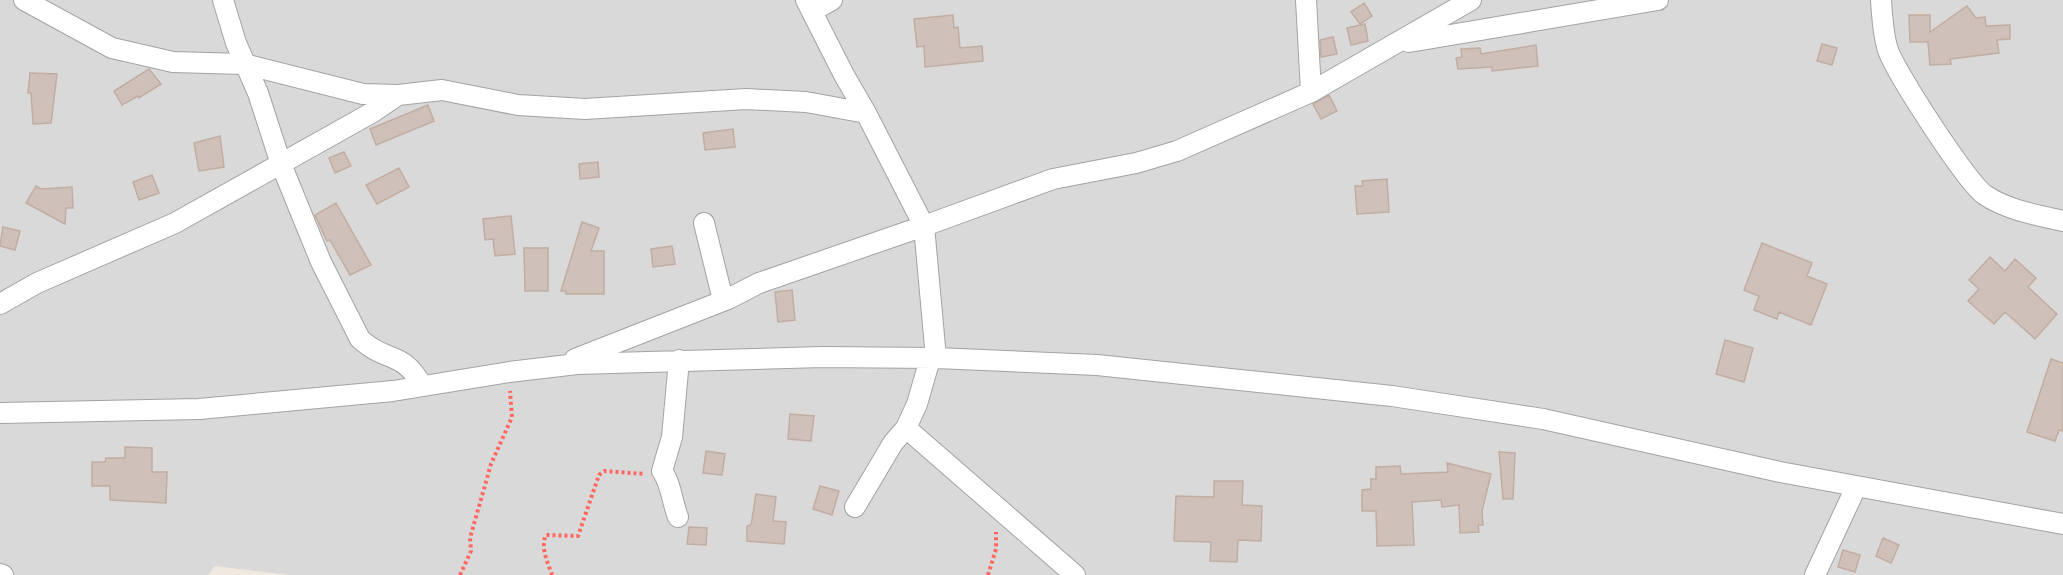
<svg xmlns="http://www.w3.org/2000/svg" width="2063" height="575" viewBox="0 0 2063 575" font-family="'Noto Sans',sans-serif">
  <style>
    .residential { fill: #dad9d9 }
    .building { fill: #cfc1b9; stroke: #c1ada1; stroke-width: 1.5 }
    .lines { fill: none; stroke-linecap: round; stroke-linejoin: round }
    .street-casing { stroke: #a3a3a3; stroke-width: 22 }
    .path { stroke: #ff6761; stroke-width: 4; stroke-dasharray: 3 3; stroke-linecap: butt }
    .street { stroke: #fff; stroke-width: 20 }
  </style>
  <rect width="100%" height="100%" fill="#efe9e0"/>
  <path class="residential" d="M 0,0 L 2063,0 L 2063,575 L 290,575 L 215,566 L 208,575 L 0,575 Z"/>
  <path class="building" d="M 1364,3 L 1372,16 L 1360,24 L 1351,12 Z
    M 1967,6 L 1976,18 L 1985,17 L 1986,26 L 2010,25 L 2010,39 L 1997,40 L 1999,53 L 1950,59 L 1951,64 L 1930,65 L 1928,42 L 1910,42 L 1909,15 L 1930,15 L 1930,32 Z
    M 953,15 L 954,28 L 958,27 L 960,48 L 982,46 L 983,61 L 925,67 L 924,46 L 917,47 L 914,19 Z
    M 1365,24 L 1368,41 L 1351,45 L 1347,28 Z
    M 1333,37 L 1337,54 L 1321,57 L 1320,40 Z
    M 1822,44 L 1837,48 L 1832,65 L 1817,61 Z
    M 1536,45 L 1538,66 L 1492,71 L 1492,67 L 1458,69 L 1456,58 L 1462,57 L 1461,49 L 1480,48 L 1481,54 Z
    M 149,69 L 161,84 L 139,98 L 138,96 L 122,105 L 114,91 Z
    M 30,73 L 57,74 L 51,123 L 33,124 L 31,93 L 28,93 Z
    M 1329,95 L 1337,111 L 1321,119 L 1313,104 Z
    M 428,105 L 434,121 L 376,145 L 370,129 Z
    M 733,129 L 735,147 L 705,150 L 703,133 Z
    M 220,136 L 224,167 L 199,171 L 194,143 Z
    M 344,152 L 351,166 L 335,173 L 329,158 Z
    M 598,162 L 599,177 L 580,179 L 579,164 Z
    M 399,168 L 409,187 L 377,204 L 366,185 Z
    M 152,175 L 159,193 L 139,200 L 133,182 Z
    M 1387,179 L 1389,212 L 1357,214 L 1355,186 L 1363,186 L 1362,181 Z
    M 36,186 L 41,189 L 72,187 L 73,208 L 66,208 L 65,224 L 26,203 Z
    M 336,203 L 371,265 L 350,275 L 330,240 L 327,241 L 315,215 Z
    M 511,216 L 515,254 L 495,256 L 493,239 L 485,240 L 483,219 Z
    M 582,222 L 599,228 L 591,251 L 604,251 L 604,294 L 566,294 L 566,291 L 561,291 Z
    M 3,227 L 20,231 L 15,250 L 0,246 Z
    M 1762,243 L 1812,263 L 1807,276 L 1827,284 L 1811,325 L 1779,312 L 1777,319 L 1754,310 L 1759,296 L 1744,290 Z
    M 672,246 L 675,264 L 653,267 L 651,249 Z
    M 524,248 L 548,248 L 548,291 L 525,291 Z
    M 1990,257 L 2005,271 L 2015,259 L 2036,278 L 2028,287 L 2057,314 L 2035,339 L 2005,312 L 1994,324 L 1968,301 L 1979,289 L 1969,280 Z
    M 792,290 L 795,320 L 778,322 L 775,292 Z
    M 1725,340 L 1753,348 L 1744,382 L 1716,374 Z
    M 2051,359 L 2063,363 L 2063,431 L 2059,430 L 2055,441 L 2027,432 Z
    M 790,414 L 814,416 L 811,441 L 788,439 Z
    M 125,447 L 152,448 L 152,472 L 167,472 L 166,503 L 110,500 L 110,486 L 92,486 L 92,462 L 105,462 L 106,458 L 125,458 Z
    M 706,451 L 725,454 L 722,475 L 703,473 Z
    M 1499,452 L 1515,453 L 1513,499 L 1503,499 Z
    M 1447,463 L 1491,474 L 1482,511 L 1483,525 L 1478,525 L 1479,532 L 1460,533 L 1459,505 L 1442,507 L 1441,500 L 1412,502 L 1414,545 L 1377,546 L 1376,511 L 1362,511 L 1362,490 L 1371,489 L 1371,479 L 1376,479 L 1376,467 L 1400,466 L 1401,474 L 1448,472 Z
    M 1214,481 L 1243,481 L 1242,505 L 1262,506 L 1261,541 L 1238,540 L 1237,562 L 1210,561 L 1211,542 L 1174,541 L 1176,496 L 1214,497 Z
    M 820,486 L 839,491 L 832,515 L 813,509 Z
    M 756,494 L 776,497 L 773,521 L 786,522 L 784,544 L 747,541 L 747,526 L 751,525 Z
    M 689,527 L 707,528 L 706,545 L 687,544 Z
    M 1883,538 L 1899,545 L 1891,563 L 1876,556 Z
    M 1843,550 L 1860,555 L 1855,572 L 1838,567 Z"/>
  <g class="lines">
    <g class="street-casing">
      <path id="street" d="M 24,0 L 112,48 L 173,62 L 244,64 L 363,94 L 398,95 L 442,90 L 518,105 L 585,109 L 746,99 L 806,102 L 866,113 L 924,226 L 759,283 L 728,299 L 575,359
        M 223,0 L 236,43 L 258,93 L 281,164 L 321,262 L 360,339 C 386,363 403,350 422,386
        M 806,0 L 844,75 L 866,113
        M 1306,0 L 1311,92
        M 1881,0 C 1882,16 1883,35 1888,50 C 1896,73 1967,183 1985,195 C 2007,210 2037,215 2063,221
        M 812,11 L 832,0
        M 1409,42 L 1658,0
        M 704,223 L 723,300
        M 0,304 L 37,283 L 175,223 L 373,112 L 398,95
        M 936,358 L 924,226 L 1053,179 L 1136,163 L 1177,151 L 1311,92 L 1471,0
        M 930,359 L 917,404 L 906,428 L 1075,575
        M 0,413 L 199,409 L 393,391 L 509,372 L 577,364 L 822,357 L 936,358 L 1097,365 L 1392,396 L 1543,419 L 1780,472 L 2063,524
        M 855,507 L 893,443 L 906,428
        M 678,517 C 672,502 671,483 662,471 L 672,437 L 679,360
        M 0,574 L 3,575
        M 1815,575 L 1856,487"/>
    </g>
    <path class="path" d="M 460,575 L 471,551 L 470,538 L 491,464 L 512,417 L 510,391
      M 552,575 C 548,563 540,547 546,535 L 578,536 L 599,475 L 604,471 L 645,474
      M 988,575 L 996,549 L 996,532"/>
    <use href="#street" class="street"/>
  </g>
</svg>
